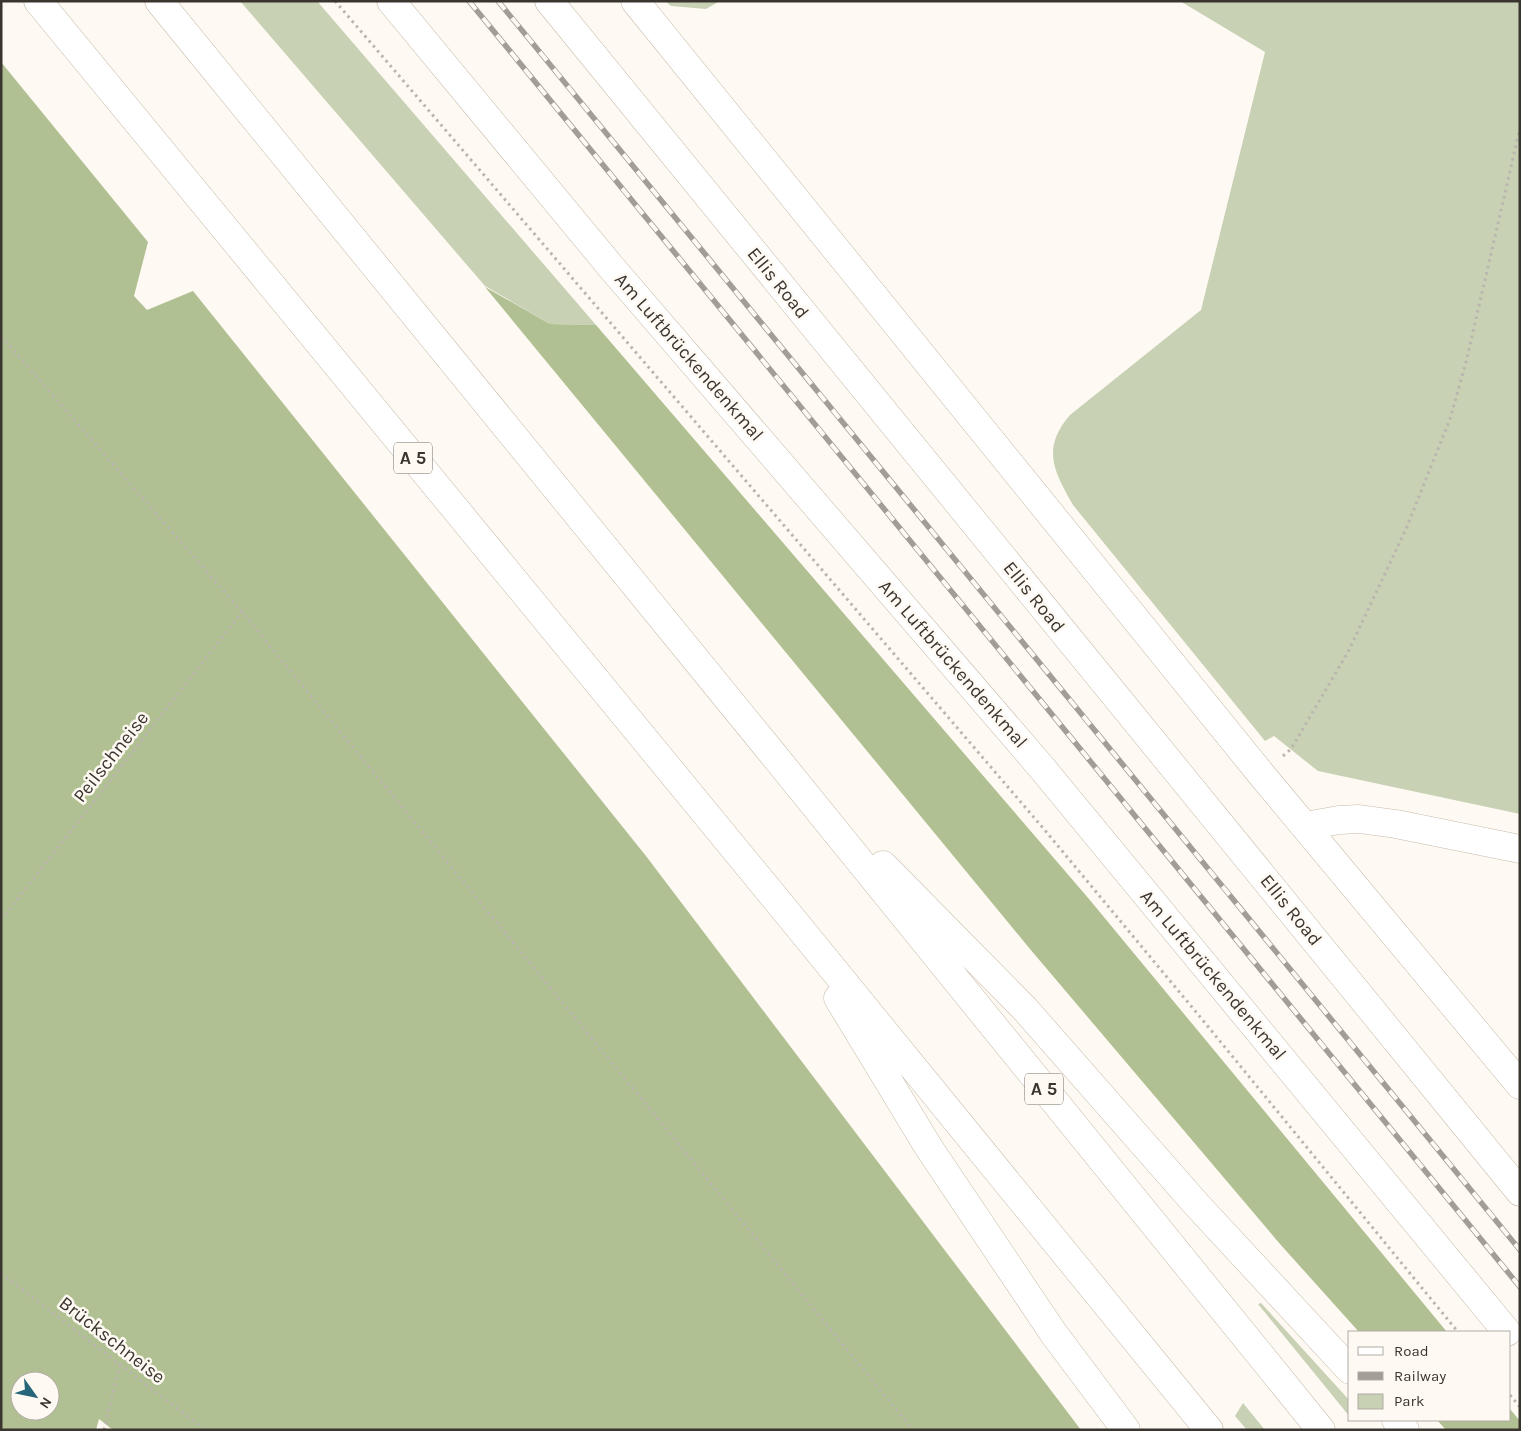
<svg xmlns="http://www.w3.org/2000/svg" width="1521" height="1431" viewBox="0 0 1521 1431" font-family="Karla,sans-serif">
  <style>
    .green { fill: #c8d1b4 }
    .forest { fill: #b1c092; fill-rule: evenodd }
    .lines { fill: none; stroke-linecap: round; stroke-linejoin: round }
    .minor-casing { stroke: #c7bbaa; stroke-width: 29 }
    .highway-casing { stroke: #c7bbaa; stroke-width: 29 }
    .path { stroke: #bab5ae; stroke-width: 3; stroke-dasharray: 2.5 4; stroke-linecap: butt }
    .minor { stroke: #fff; stroke-width: 28 }
    .highway { stroke: #fff; stroke-width: 28 }
    .rail-casing { stroke: #a29d96; stroke-width: 5.5 }
    .rail { stroke: #fef9f2; stroke-width: 4; stroke-dasharray: 11; stroke-linecap: butt }
    .labels { text-anchor: middle; dominant-baseline: central; stroke-width: 5; stroke-linejoin: round; paint-order: stroke }
    .shield { fill: #fef9f2; stroke: #757069; stroke-width: 1 }
    .shield-label { font-size: 18px; font-weight: bold; fill: #3a352e }
    .street-label { font-size: 19px; fill: #3a352e; stroke: #fef9f2 }
  </style>
  <rect width="100%" height="100%" fill="#fef9f2"/>
  <path class="green" d="M 240,1 L 317,1 L 596,325 L 550,324 L 485,286 Z
    M 665,1 L 720,1 L 706,9 L 671,6 Z
    M 1180,1 L 1520,1 L 1520,814 L 1318,771 L 1274,736 L 1265,741 L 1073,505 C 1054,471 1041,449 1070,415 L 1201,310 L 1265,52 Z
    M 1261,1303 L 1350,1401 L 1350,1417 L 1258,1304 Z
    M 1243,1403 L 1265,1430 L 1247,1430 L 1235,1416 Z"/>
  <path class="forest" d="M 1,62 L 148,242 L 134,296 L 147,310 L 193,291 L 646,856 L 1081,1430 L 113,1430 L 99,1419 L 96,1430 L 1,1430 ZM 20,1381 L 50,1381 L 50,1411 L 20,1411 Z
    M 485,287 L 550,324 L 596,325 L 1089,899 L 1447,1332 L 1359,1332 L 1280,1244 L 1030,949 Z
    M 1510,1409 L 1520,1421 L 1520,1430 L 1446,1430 L 1437,1420 L 1510,1420 Z"/>
  <g class="lines">
    <g class="minor-casing">
      <path id="minor" d="M 391,1 L 611,267 L 1042,768 L 1507,1332
        M 549,1 L 1520,1192
        M 635,1 L 1261,774 L 1520,1085
        M 1305,826 L 1339,820 L 1359,819 L 1396,824 L 1520,849"/>
    </g>
    <g class="highway-casing">
      <path id="highway" d="M 38,1 L 789,915 L 1209,1430
        M 159,1 L 768,748 L 1321,1430
        M 883,865 L 1025,1009 L 1197,1205 L 1350,1370
        M 838,998 L 929,1148 L 1054,1334 L 1126,1430
        M 1396,1420 L 1405,1430"/>
    </g>
    <path class="path" d="M 335,1 L 1043,828 L 1201,1018 L 1458,1332
      M 1,336 L 242,612 L 913,1430
      M 1283,756 L 1291,749 L 1348,652 L 1406,529 L 1450,419 L 1466,362 L 1520,128
      M 1,920 L 242,612
      M 1,1273 L 205,1430
      M 1510,1395 L 1520,1407
      M 104,1430 L 120,1364"/>
    <use href="#minor" class="minor"/>
    <use href="#highway" class="highway"/>
    <g class="rail-casing">
      <path id="rail" d="M 469,1 L 1520,1287
        M 498,1 L 1520,1250"/>
    </g>
    <use href="#rail" class="rail"/>
  </g>
  <g class="labels">
    <g class="shield">
      <rect x="394" y="442.5" width="38" height="31" rx="4"/>
      <rect x="1025" y="1073.5" width="38" height="31" rx="4"/>
    </g>
    <g class="shield-label">
      <text x="413" y="458">A 5</text>
      <text x="1044" y="1089">A 5</text>
    </g>
    <g class="street-label">
      <text transform="translate(778 283) rotate(51)">Ellis Road</text>
      <text transform="translate(689 357) rotate(49)">Am Luftbrückendenkmal</text>
      <text transform="translate(1034 597) rotate(51)">Ellis Road</text>
      <text transform="translate(953 664) rotate(49)">Am Luftbrückendenkmal</text>
      <text transform="translate(111 757) rotate(-52)">Peilschneise</text>
      <text transform="translate(1291 910) rotate(51)">Ellis Road</text>
      <text transform="translate(1213 975) rotate(50)">Am Luftbrückendenkmal</text>
      <text transform="translate(112 1340) rotate(38)">Brückschneise</text>
    </g>
  </g>
  <rect width="1521" height="1431" fill="none" stroke="#3a352e" stroke-width="5"/>
  <rect x="1348" y="1331" width="162" height="90" fill="#fef9f2" stroke="#b0aba4"/>
  <rect x="1358" y="1347" width="25" height="8" fill="#ffffff" stroke="#b0aba4"/>
  <text x="1394" y="1356" font-size="15" fill="#3a352e">Road</text>
  <rect x="1358" y="1372" width="25" height="8" fill="#a29d96" stroke="#b0aba4"/>
  <text x="1394" y="1381" font-size="15" fill="#3a352e">Railway</text>
  <rect x="1358" y="1394" width="25" height="15" fill="#c8d1b4" stroke="#b0aba4"/>
  <text x="1394" y="1406" font-size="15" fill="#3a352e">Park</text>
  <g transform="translate(35 1396) rotate(123)"><circle r="24" fill="#fef9f2" stroke="#b0aba4"/>
  <path d="M0-4L9 19L0 12L-9 19Z" fill="#26667b"/>
  <text y="-8" font-size="14" font-weight="bold" text-anchor="middle" fill="#3a352e">N</text>
  </g>
</svg>
